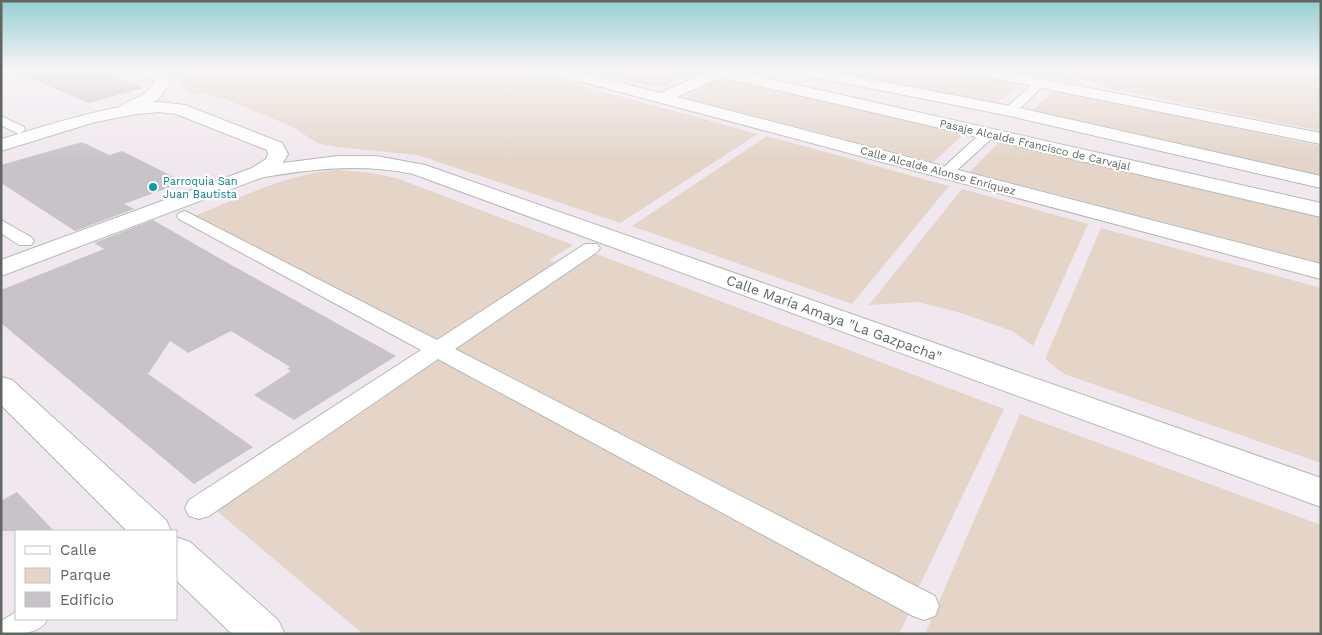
<svg xmlns="http://www.w3.org/2000/svg" width="1322" height="635" viewBox="0 0 1322 635" font-family="'Work Sans',sans-serif">
  <style>
    .green { fill: #e4d5c8 }
    .building { fill: #c8c3c8 }
    .lines { fill: none; stroke-linecap: round; stroke-linejoin: round }
    .pedestrian-casing { stroke: #b3b9b4; stroke-width: 2 }
    .minor-casing { stroke: #b3b9b4; stroke-width: 2 }
    .tertiary-casing { stroke: #b3b9b4; stroke-width: 2 }
    .secondary-casing { stroke: #b4bbb5; stroke-width: 2 }
    .pedestrian { fill: #fff; fill-rule: evenodd }
    .minor { fill: #fff; fill-rule: evenodd }
    .tertiary { fill: #fff; fill-rule: evenodd }
    .secondary { fill: #fff; fill-rule: evenodd }
    .culture-dot { fill: #0f9aa8; stroke: #fff; stroke-width: 2 }
    .labels { text-anchor: middle; dominant-baseline: central; stroke-width: 4.5; stroke-linejoin: round; paint-order: stroke }
    .far-street-label { font-size: 11px; fill: #5f6760; stroke: #fff }
    .far-culture-label { font-size: 11px; fill: #0d838f; stroke: #fff; text-anchor: start }
    .street-label { font-size: 14px; fill: #5f6760; stroke: #fff }
  </style>
  <rect width="100%" height="100%" fill="#f0e8ee"/>
  <path class="green" d="M 176,70 L 523,70 L 758,134 L 620,223 L 418,155 L 337,147 L 317,143 L 293,127 L 228,100 L 206,94 L 196,95 L 188,92 L 182,84 L 182,74 Z
    M 584,70 L 700,70 L 664,85 L 655,87 Z
    M 818,70 L 949,70 L 1020,83 L 996,104 Z
    M 1009,70 L 1321,70 L 1321,131 L 1102,87 L 1104,83 L 1078,79 L 1076,82 Z
    M 734,79 L 965,133 L 933,162 L 690,99 L 687,96 L 717,80 Z
    M 1054,90 L 1321,146 L 1321,178 L 1031,112 Z
    M 767,136 L 949,186 L 852,304 L 632,226 Z
    M 1000,141 L 1321,216 L 1321,263 L 970,172 Z
    M 338,170 L 372,173 L 396,178 L 573,245 L 549,260 L 561,265 L 439,343 L 194,216 C 241,198 288,173 338,170 Z
    M 962,189 L 1088,224 L 1033,346 L 1012,331 L 961,313 L 918,302 L 869,305 Z
    M 1101,228 L 1321,288 L 1321,463 L 1064,374 L 1045,359 Z
    M 594,253 L 1004,409 L 916,593 L 457,353 L 453,347 Z
    M 437,357 L 911,609 L 899,634 L 363,634 L 212,507 Z
    M 1020,414 L 1321,525 L 1321,634 L 925,634 Z"/>
  <path class="building" d="M 12,70 L 98,70 L 144,88 L 88,103 Z
    M 82,142 L 109,155 L 122,151 L 184,182 L 124,204 L 134,209 L 75,231 L 1,183 L 1,165 Z
    M 153,220 L 226,262 L 396,356 L 294,420 L 254,395 L 291,371 L 287,369 L 290,367 L 231,331 L 188,353 L 170,341 L 148,374 L 253,447 L 194,484 L 1,323 L 1,290 L 104,249 L 94,243 Z
    M 17,492 L 54,531 L 1,531 L 1,501 Z"/>
  <g class="lines">
    <g class="pedestrian-casing">
      <path id="pedestrian" d="M 1038,82 L 1044,85 L 1042,87 L 1016,112 L 1008,112 L 1006,109 L 1008,106 L 1034,83 Z
        M 1,116 L 24,127 L 25,130 L 19,134 L 1,125 Z
        M 985,133 L 992,137 L 990,140 L 956,171 L 946,171 L 944,168 L 946,165 L 980,134 Z
        M 185,211 L 437,340 L 585,244 L 597,244 L 600,248 L 597,252 L 455,349 L 935,596 L 939,606 L 935,616 L 924,620 L 913,616 L 438,359 L 209,516 L 199,519 L 189,516 L 185,508 L 189,500 L 421,350 L 179,219 L 177,216 L 179,213 Z
        M 1,220 L 31,237 L 34,241 L 31,245 L 19,245 L 1,233 Z
        M 16,612 L 16,619 L 48,619 C 38,635 21,634 1,634 L 1,621 Z"/>
    </g>
    <g class="minor-casing">
      <path id="minor" d="M 547,70 L 571,70 L 660,93 L 712,70 L 731,70 L 1321,203 L 1321,217 L 721,77 L 677,97 L 1321,264 L 1321,279 L 549,73 Z
        M 792,70 L 821,70 L 1010,106 L 1321,176 L 1321,188 L 1010,116 L 799,74 Z
        M 966,70 L 995,70 L 1321,133 L 1321,144 L 973,74 Z"/>
    </g>
    <g class="tertiary-casing">
      <path id="tertiary" d="M 139,70 L 162,71 L 170,81 C 164,98 139,118 120,114 L 118,110 C 127,97 147,100 154,81 C 150,75 142,76 139,70 Z
        M 338,156 L 376,156 L 425,165 L 1321,478 L 1321,507 L 413,174 C 360,163 311,169 259,178 L 252,176 L 249,172 L 252,168 L 259,166 Z
        M 1,377 L 12,380 L 166,520 L 171,531 L 127,531 L 1,405 Z
        M 176,537 L 190,542 L 278,620 L 285,634 L 232,634 L 176,580 Z"/>
    </g>
    <g class="secondary-casing">
      <path id="secondary" d="M 159,102 L 185,105 L 282,143 L 288,154 L 281,166 L 266,176 L 1,276 L 1,260 L 252,168 L 266,159 L 268,154 L 267,150 L 176,114 L 159,112 L 137,114 L 95,122 L 1,151 L 1,139 C 53,124 105,106 159,102 Z"/>
    </g>
    <use href="#pedestrian" class="pedestrian"/>
    <use href="#minor" class="minor"/>
    <use href="#tertiary" class="tertiary"/>
    <use href="#secondary" class="secondary"/>
  </g>
  <linearGradient id="sky" x2="0" y2="1"><stop stop-color="#95cfd2"/><stop offset="0.44" stop-color="#f8f5f7"/><stop offset="1" stop-color="#f8f5f7" stop-opacity="0"/></linearGradient>
  <rect width="1322" height="159" fill="url(#sky)"/>
  <circle class="culture-dot" cx="153" cy="187" r="5"/>
  <g class="labels">
    <g class="far-street-label">
      <text transform="translate(1035 145) rotate(13)">Pasaje Alcalde Francisco de Carvajal</text>
      <text transform="translate(938 171) rotate(15)">Calle Alcalde Alonso Enríquez</text>
    </g>
    <g class="far-culture-label">
      <text x="163" y="181">Parroquia San<tspan x="163" dy="13">Juan Bautista</tspan></text>
    </g>
    <g class="street-label">
      <text transform="translate(834 318) rotate(20)">Calle María Amaya "La Gazpacha"</text>
    </g>
  </g>
  <rect width="1322" height="635" fill="none" stroke="#5f6760" stroke-width="5"/>
  <rect x="15" y="530" width="162" height="90" fill="#ffffff" stroke="#bfc2bf"/>
  <rect x="25" y="546" width="25" height="8" fill="#ffffff" stroke="#bfc2bf"/>
  <text x="60" y="555" font-size="15" fill="#5f6760">Calle</text>
  <rect x="25" y="568" width="25" height="15" fill="#e4d5c8" stroke="#bfc2bf"/>
  <text x="60" y="580" font-size="15" fill="#5f6760">Parque</text>
  <rect x="25" y="592" width="25" height="15" fill="#c8c3c8" stroke="#bfc2bf"/>
  <text x="60" y="605" font-size="15" fill="#5f6760">Edificio</text>
</svg>
